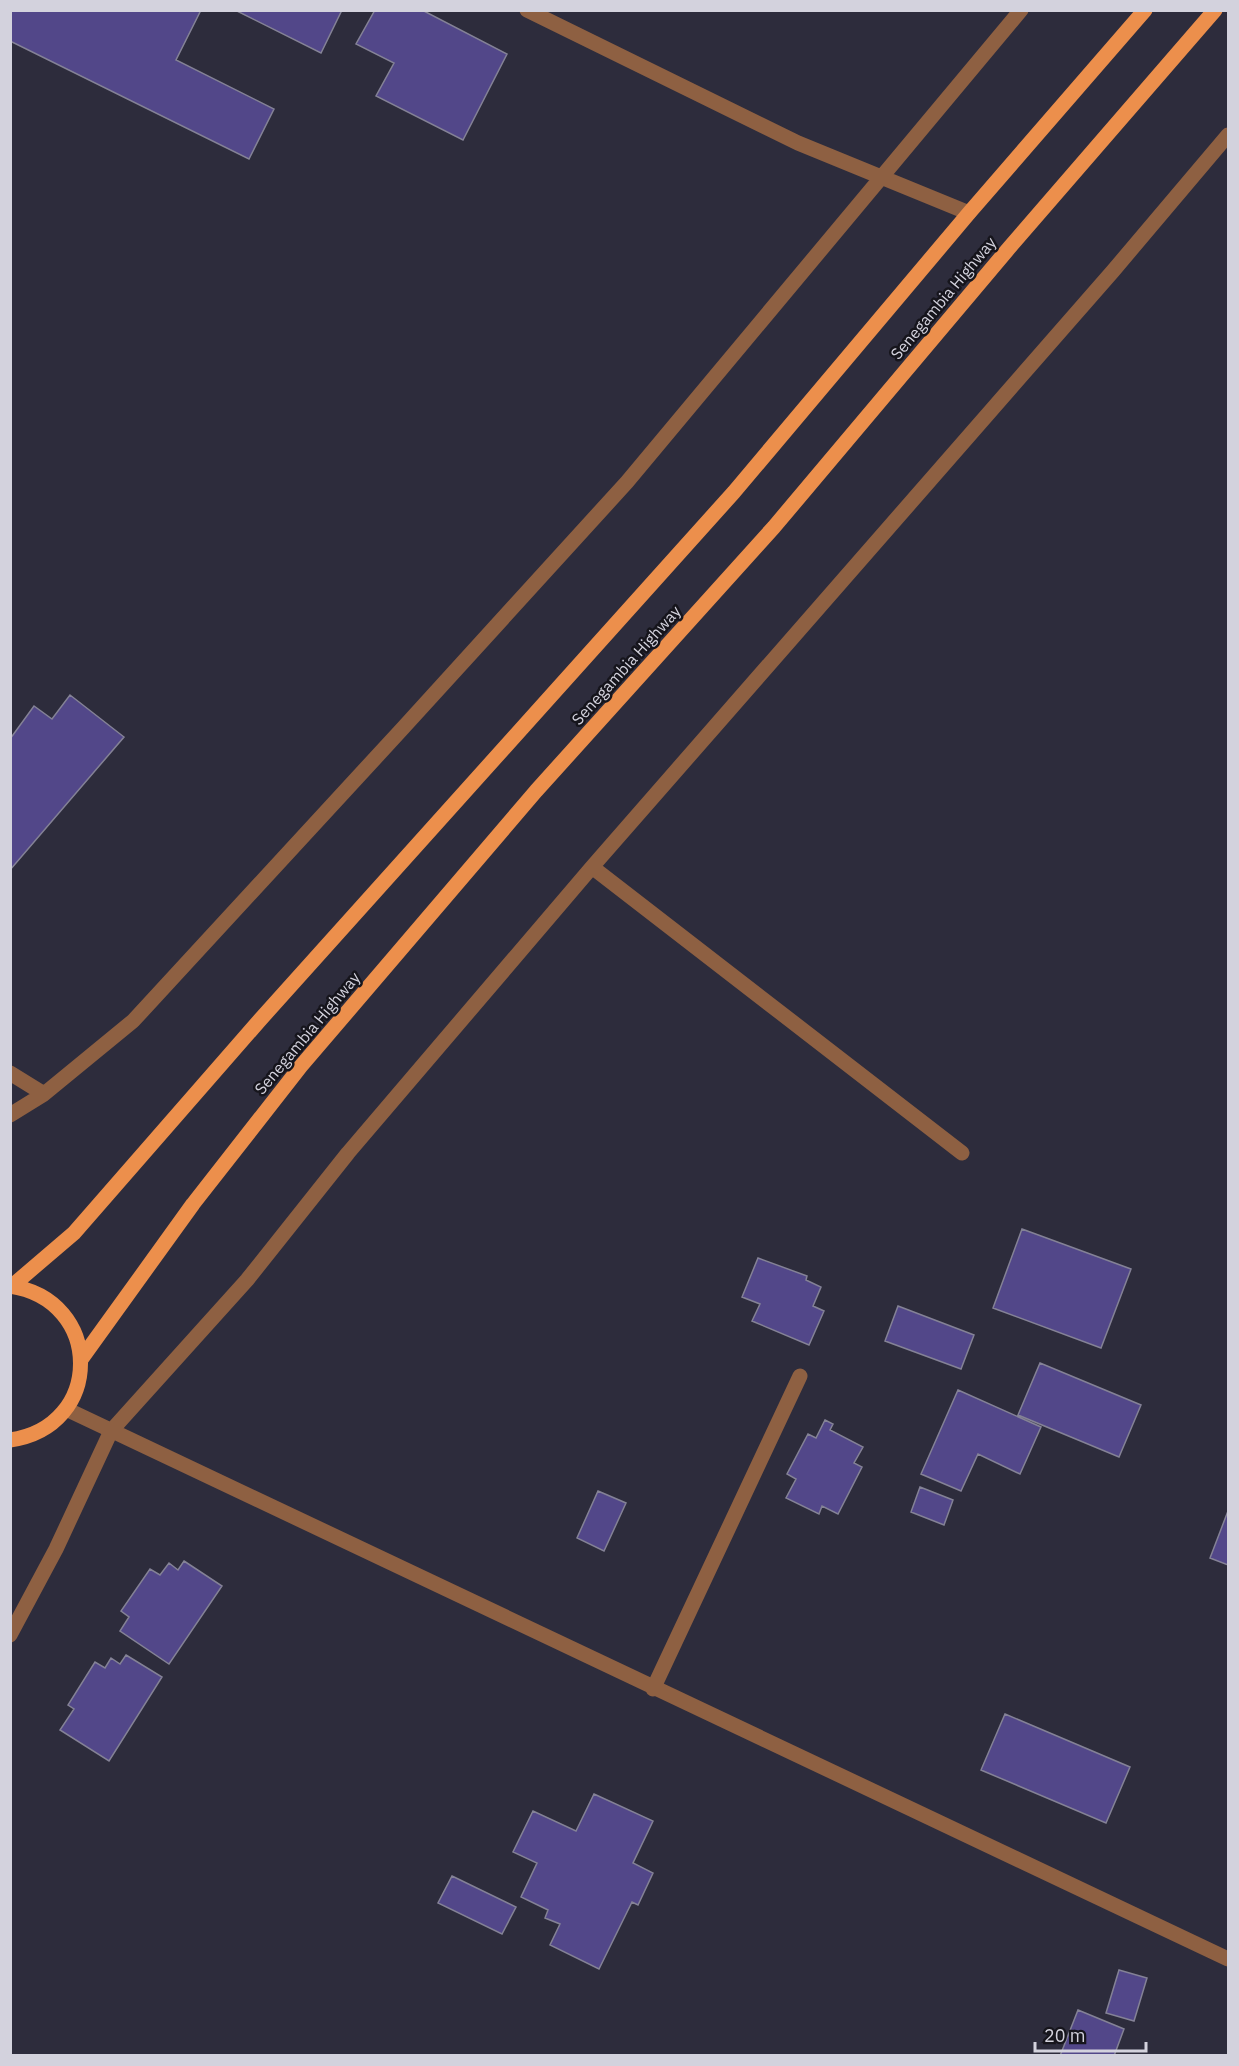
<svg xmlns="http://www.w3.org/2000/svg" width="1239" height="2066" viewBox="0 0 1239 2066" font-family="'IBM Plex Sans',sans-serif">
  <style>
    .building { fill: #524789; stroke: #848296; stroke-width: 1.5 }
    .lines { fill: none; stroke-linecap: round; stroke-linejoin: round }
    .minor { stroke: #8e6042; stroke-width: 15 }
    .major { stroke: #ec8f4c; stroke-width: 15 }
    .labels { text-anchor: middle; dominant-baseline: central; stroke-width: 5; stroke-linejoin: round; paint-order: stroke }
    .street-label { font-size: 16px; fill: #d3d2dd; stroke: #16151c }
  </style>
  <rect width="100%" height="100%" fill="#2d2c3c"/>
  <path class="building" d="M 10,10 L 201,10 L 176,60 L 274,109 L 249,159 L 10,41 Z
    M 235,10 L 342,10 L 321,53 Z
    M 375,10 L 422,10 L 507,54 L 463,140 L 376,96 L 394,63 L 356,44 Z
    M 70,695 L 124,737 L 10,870 L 10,739 L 34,706 L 52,719 Z
    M 1022,1229 L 1131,1269 L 1101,1348 L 993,1308 Z
    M 758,1258 L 807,1276 L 806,1280 L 821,1287 L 813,1306 L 824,1311 L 809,1345 L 752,1321 L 760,1304 L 742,1297 Z
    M 898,1306 L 974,1335 L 961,1369 L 885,1341 Z
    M 1040,1363 L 1141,1405 L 1119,1457 L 1018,1415 Z
    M 958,1390 L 1041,1427 L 1020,1474 L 978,1454 L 961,1491 L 921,1474 Z
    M 825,1420 L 833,1424 L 830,1430 L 863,1447 L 854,1463 L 862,1467 L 838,1514 L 822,1506 L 819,1514 L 786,1498 L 796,1479 L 787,1474 L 808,1434 L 816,1438 Z
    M 920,1487 L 953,1500 L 944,1525 L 911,1512 Z
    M 598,1491 L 626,1503 L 604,1551 L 577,1538 Z
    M 1228,1511 L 1228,1565 L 1210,1558 Z
    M 184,1561 L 222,1586 L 169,1664 L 120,1631 L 129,1617 L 121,1611 L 150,1569 L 160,1575 L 169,1563 L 178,1570 Z
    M 126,1655 L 162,1677 L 109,1761 L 60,1730 L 74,1709 L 68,1705 L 95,1662 L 105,1668 L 111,1658 L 120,1664 Z
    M 1005,1714 L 1130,1767 L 1106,1823 L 981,1770 Z
    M 594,1794 L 653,1821 L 633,1863 L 653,1873 L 638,1905 L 632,1902 L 599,1969 L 550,1945 L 560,1924 L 545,1918 L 548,1910 L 521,1897 L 537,1863 L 513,1852 L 533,1811 L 576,1831 Z
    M 452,1876 L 516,1907 L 502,1934 L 438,1903 Z
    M 1119,1970 L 1147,1978 L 1134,2021 L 1106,2013 Z
    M 1078,2010 L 1124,2029 L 1114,2056 L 1060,2056 Z"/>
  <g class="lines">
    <path class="minor" d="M 527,10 L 798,143 L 969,213
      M 592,867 L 962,1153
      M 10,1073 L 44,1094
      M 10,1115 L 44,1094 L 133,1021 L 403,728 L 627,482 L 1021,10
      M 66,1409 L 1228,1959
      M 10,1635 L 56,1549 L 111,1431 L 247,1280 L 348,1153 L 592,867 L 1113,271 L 1228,135
      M 653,1689 L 800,1376"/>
    <path class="major" d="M 10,1286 C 104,1300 104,1427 10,1440
      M 12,1286 L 74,1233 L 259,1021 L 734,492 L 969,213 L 1145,10
      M 82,1358 L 193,1204 L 301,1066 L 536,791 L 774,527 L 1009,248 L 1215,10"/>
  </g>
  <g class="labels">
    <g class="street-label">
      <text transform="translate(943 298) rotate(-50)">Senegambia Highway</text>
      <text transform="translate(626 665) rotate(-48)">Senegambia Highway</text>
      <text transform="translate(307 1033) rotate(-50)">Senegambia Highway</text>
    </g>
  </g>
  <rect width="1239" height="2066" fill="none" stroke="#d3d2dd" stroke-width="24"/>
  <path d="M1035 2042v9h111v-9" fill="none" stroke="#d3d2dd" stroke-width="3"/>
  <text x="1044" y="2042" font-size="18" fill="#d3d2dd" stroke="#16151c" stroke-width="4.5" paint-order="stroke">20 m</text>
</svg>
